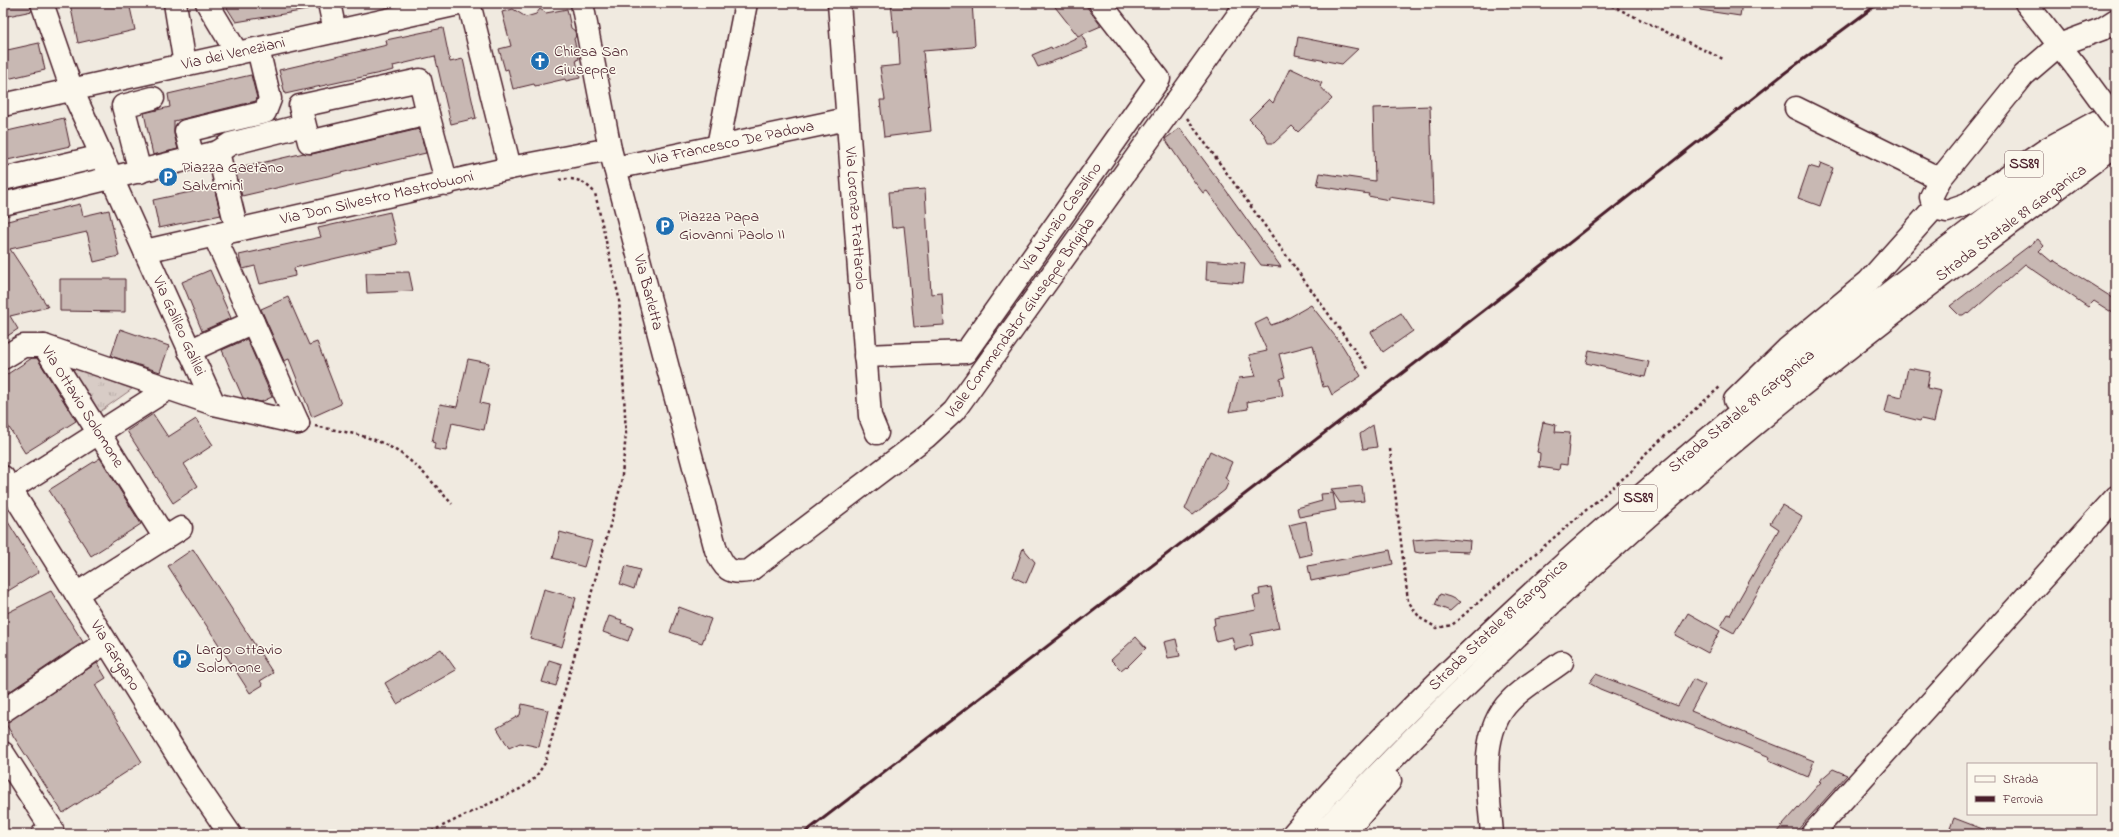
<svg xmlns="http://www.w3.org/2000/svg" width="2119" height="837" viewBox="0 0 2119 837" font-family="'Indie Flower',sans-serif">
  <style>
    .grass { fill: url(#grass-tufts); stroke: #917678 }
    .building { fill: #c8b8b3; stroke: #4a1f2b }
    .lines { fill: none; stroke-linecap: round; stroke-linejoin: round }
    .minor-casing { stroke: #4a1f2b; stroke-width: 25 }
    .major-casing { stroke: #4a1f2b; stroke-width: 25 }
    .highway-casing { stroke: #4a1f2b; stroke-width: 25 }
    .path { stroke: #4a1f2b; stroke-width: 2.5; stroke-dasharray: 3 3; stroke-linecap: butt }
    .minor { stroke: #fbf7ec; stroke-width: 22 }
    .major { stroke: #fbf7ec; stroke-width: 22 }
    .highway { stroke: #fbf7ec; stroke-width: 22 }
    .rail { stroke: #4a1f2b; stroke-width: 3 }
    .minor-bridge-casing { stroke: #4a1f2b; stroke-width: 25; stroke-linecap: butt }
    .minor-bridge { stroke: #fbf7ec; stroke-width: 22 }
    .labels { text-anchor: middle; dominant-baseline: central; stroke-width: 3; stroke-linejoin: round; paint-order: stroke }
    .shield { fill: #fbf7ec; stroke: #7f6065; stroke-width: 1 }
    .shield-label { font-size: 15px; font-weight: bold; fill: #4a1f2b }
    .poi-label { font-size: 16px; fill: #4a1f2b; stroke: #fbf7ec; text-anchor: start }
    .street-label { font-size: 16px; fill: #4a1f2b; stroke: #fbf7ec }
  </style>
  <defs>
    <pattern id="grass-tufts" width="24" height="20" patternUnits="userSpaceOnUse"><rect width="24" height="20" fill="#d8ccc6"/><path d="M3 7l-1-3M5 7V3M7 7l1-3M15 17l-1-3M17 17v-4M19 17l1-3" fill="none" stroke="#bbafaa"/></pattern>
  </defs>
  <rect width="100%" height="100%" fill="#f0eae0"/>
  <filter id="ink" filterUnits="userSpaceOnUse"><feTurbulence type="fractalNoise" baseFrequency=".025" numOctaves="2"/><feDisplacementMap in="SourceGraphic" scale="8" xChannelSelector="R" yChannelSelector="G"/><feConvolveMatrix kernelMatrix="1 2 1 2 8 2 1 2 1" color-interpolation-filters="sRGB"/></filter>
  <g filter="url(#ink)">
    <path class="grass" d="M 67,365 L 132,389 L 98,413 Z"/>
    <path class="building" d="M 3,3 L 30,3 L 32,11 L 3,17 Z
      M 70,3 L 129,3 L 135,30 L 78,43 Z
      M 224,3 L 306,3 L 307,10 L 236,22 Z
      M 891,3 L 972,3 L 975,45 L 973,47 L 923,51 L 931,131 L 884,137 L 880,100 L 885,100 L 880,67 L 900,65 L 898,31 L 894,32 Z
      M 1052,3 L 1084,3 L 1101,26 L 1078,36 Z
      M 1700,3 L 1742,3 L 1740,16 L 1700,10 Z
      M 513,9 L 526,17 L 536,14 L 540,9 L 546,13 L 567,9 L 571,28 L 575,31 L 576,36 L 574,39 L 579,59 L 576,60 L 580,78 L 566,81 L 565,79 L 535,86 L 534,84 L 513,89 L 508,69 L 505,70 L 499,49 L 511,46 L 502,12 Z
      M 443,28 L 450,62 L 463,59 L 476,118 L 451,124 L 435,56 L 393,66 L 394,70 L 285,94 L 279,70 L 387,45 L 386,40 Z
      M 1082,35 L 1088,48 L 1038,67 L 1032,55 L 1051,47 L 1052,49 Z
      M 1298,37 L 1358,49 L 1342,64 L 1295,55 Z
      M 39,43 L 45,70 L 3,80 L 3,51 Z
      M 1290,68 L 1322,83 L 1320,86 L 1332,99 L 1298,132 L 1292,126 L 1274,143 L 1268,143 L 1264,134 L 1249,119 L 1269,99 L 1273,103 Z
      M 251,75 L 257,98 L 256,101 L 174,121 L 174,134 L 178,149 L 153,155 L 144,113 L 170,107 L 168,94 Z
      M 1430,106 L 1433,204 L 1389,197 L 1389,200 L 1368,196 L 1369,194 L 1317,186 L 1320,173 L 1375,181 L 1373,108 Z
      M 64,118 L 70,146 L 3,161 L 3,132 Z
      M 1180,128 L 1220,182 L 1281,267 L 1261,265 L 1207,191 L 1203,193 L 1193,180 L 1165,139 Z
      M 419,129 L 426,153 L 242,196 L 235,169 L 304,153 L 312,154 Z
      M 1821,163 L 1833,168 L 1820,206 L 1798,198 L 1809,166 L 1819,169 Z
      M 214,187 L 221,215 L 159,228 L 153,200 Z
      M 925,189 L 931,294 L 942,293 L 944,325 L 914,327 L 904,226 L 892,228 L 889,192 Z
      M 80,204 L 83,216 L 109,210 L 119,256 L 94,262 L 87,232 L 10,249 L 48,307 L 10,316 L 18,329 L 3,339 L 3,222 Z
      M 390,212 L 397,244 L 294,268 L 295,276 L 260,284 L 255,266 L 243,269 L 241,265 L 239,255 L 321,237 L 318,228 Z
      M 2038,239 L 2044,246 L 2039,251 L 2052,262 L 2053,260 L 2116,300 L 2116,315 L 2094,301 L 2088,307 L 2025,264 L 1969,314 L 1967,312 L 1963,315 L 1959,315 L 1950,306 Z
      M 1207,260 L 1245,263 L 1243,283 L 1206,280 Z
      M 210,270 L 231,318 L 202,331 L 182,282 Z
      M 409,272 L 413,291 L 367,293 L 366,273 Z
      M 60,279 L 125,279 L 125,312 L 60,311 Z
      M 288,297 L 309,345 L 317,342 L 341,404 L 312,417 L 289,359 L 284,361 L 261,309 Z
      M 1311,305 L 1342,345 L 1361,376 L 1332,395 L 1328,386 L 1323,387 L 1313,345 L 1279,354 L 1285,377 L 1280,379 L 1283,395 L 1247,402 L 1248,409 L 1229,412 L 1239,378 L 1256,376 L 1249,355 L 1267,351 L 1255,324 L 1267,318 L 1271,325 L 1283,321 Z
      M 1401,313 L 1413,331 L 1383,352 L 1371,332 Z
      M 120,329 L 169,346 L 160,372 L 111,356 Z
      M 247,339 L 272,397 L 261,402 L 243,398 L 222,350 Z
      M 1589,350 L 1649,362 L 1645,377 L 1586,363 Z
      M 32,358 L 37,358 L 76,421 L 25,453 L 3,418 L 3,377 Z
      M 468,359 L 489,363 L 480,403 L 489,405 L 484,430 L 452,423 L 446,451 L 434,449 L 435,443 L 432,442 L 440,404 L 457,407 Z
      M 1908,368 L 1930,372 L 1927,388 L 1941,391 L 1934,422 L 1921,419 L 1920,421 L 1885,412 L 1889,394 L 1902,397 Z
      M 153,414 L 168,437 L 196,419 L 213,445 L 184,464 L 198,486 L 173,503 L 127,431 Z
      M 1543,422 L 1556,425 L 1555,432 L 1570,433 L 1567,465 L 1560,464 L 1559,470 L 1539,467 L 1540,453 L 1537,452 Z
      M 1373,425 L 1377,447 L 1363,449 L 1360,434 Z
      M 1210,451 L 1232,462 L 1225,478 L 1229,481 L 1225,490 L 1193,515 L 1185,509 Z
      M 100,458 L 141,524 L 91,556 L 49,490 Z
      M 1362,486 L 1364,501 L 1340,503 L 1331,489 Z
      M 1333,493 L 1336,510 L 1299,517 L 1297,508 L 1322,501 L 1321,494 Z
      M 1782,505 L 1802,517 L 1734,633 L 1721,626 L 1728,614 L 1730,615 L 1779,529 L 1770,523 Z
      M 3,514 L 39,572 L 3,594 Z
      M 1306,521 L 1312,554 L 1299,557 L 1289,525 Z
      M 560,532 L 592,541 L 584,567 L 553,558 Z
      M 1436,538 L 1470,541 L 1469,552 L 1443,551 L 1420,553 L 1415,552 L 1413,540 Z
      M 1023,548 L 1035,562 L 1026,583 L 1013,577 Z
      M 193,549 L 273,673 L 260,681 L 263,685 L 250,693 L 168,566 Z
      M 1390,550 L 1393,564 L 1311,581 L 1308,566 Z
      M 626,566 L 640,570 L 634,589 L 620,584 Z
      M 1271,587 L 1279,628 L 1251,634 L 1253,645 L 1235,650 L 1232,637 L 1216,641 L 1213,626 L 1215,625 L 1214,618 L 1256,610 L 1253,596 L 1260,595 L 1259,589 Z
      M 544,589 L 576,598 L 562,647 L 530,638 Z
      M 51,591 L 83,642 L 3,696 L 3,615 Z
      M 1440,594 L 1450,597 L 1460,602 L 1450,611 L 1435,605 Z
      M 679,607 L 711,619 L 702,643 L 670,632 Z
      M 1688,613 L 1720,631 L 1708,653 L 1675,635 Z
      M 609,616 L 622,620 L 621,623 L 633,627 L 628,641 L 603,632 Z
      M 1136,637 L 1146,648 L 1127,667 L 1126,666 L 1121,670 L 1111,660 Z
      M 1176,639 L 1180,656 L 1168,658 L 1164,642 Z
      M 441,649 L 456,670 L 397,704 L 385,683 Z
      M 549,660 L 562,664 L 556,686 L 542,682 Z
      M 97,663 L 106,678 L 95,685 L 142,762 L 63,813 L 5,723 Z
      M 1596,674 L 1678,706 L 1693,679 L 1705,685 L 1691,711 L 1814,761 L 1808,777 L 1769,760 L 1770,757 L 1600,689 L 1589,683 Z
      M 522,704 L 548,710 L 539,747 L 520,743 L 509,748 L 497,728 L 520,715 Z
      M 1833,769 L 1847,775 L 1794,834 L 1775,834 L 1821,782 L 1819,781 Z
      M 1954,818 L 1993,833 L 1993,834 L 1957,834 L 1949,831 Z"/>
    <g class="lines">
      <g class="minor-casing">
        <g id="minor">
          <path id="s1" d="M 42,3 L 72,90 L 214,404 L 298,423"/>
          <path d="M 175,3 L 185,65"/>
          <path d="M 207,3 L 237,53"/>
          <path d="M 329,3 L 335,31"/>
          <path d="M 469,3 L 510,168"/>
          <path id="s2" d="M 582,3 L 610,149 L 716,550 C 725,569 728,574 749,571 L 926,437 L 954,411 L 1247,3"/>
          <path id="s3" d="M 839,3 L 870,416 L 877,433"/>
          <path d="M 2026,3 L 2077,68"/>
          <path d="M 2059,45 L 2102,29 L 2116,20"/>
          <path d="M 420,80 L 428,114 L 309,142 L 300,106 Z"/>
          <path id="s4" d="M 3,105 L 463,3"/>
          <path d="M 1796,108 L 1940,179"/>
          <path d="M 428,114 L 447,184"/>
          <path d="M 718,146 L 746,3"/>
          <path d="M 218,152 L 230,144 L 304,125"/>
          <path d="M 193,158 L 186,131 L 265,112 L 270,99 L 258,49"/>
          <path id="s5" d="M 615,168 L 847,119"/>
          <path d="M 140,172 L 123,106 L 153,98"/>
          <path d="M 3,179 L 102,156"/>
          <path d="M 3,204 L 218,152 L 237,230"/>
          <path d="M 214,235 L 298,423"/>
          <path id="s6" d="M 145,251 L 510,168 L 610,149"/>
          <path id="s7" d="M 44,346 L 165,538"/>
          <path d="M 189,351 L 253,322"/>
          <path id="s8" d="M 865,356 L 966,352 L 1159,79 L 1100,3"/>
          <path d="M 3,358 L 23,346 L 44,346 L 214,404"/>
          <path d="M 11,489 L 169,388"/>
          <path d="M 76,594 L 181,528"/>
          <path d="M 3,711 L 106,642"/>
          <path d="M 3,753 L 52,829 L 43,834"/>
          <path d="M 1492,834 C 1489,793 1477,734 1510,701 C 1523,687 1546,674 1562,662"/>
          <path d="M 1812,834 L 2116,497"/>
        </g>
      </g>
      <g class="major-casing">
        <g id="major">
          <path id="s9" d="M 3,477 L 189,774 L 230,834"/>
        </g>
      </g>
      <g class="highway-casing">
        <g id="highway">
          <path d="M 2059,45 L 2024,75 L 1940,179 L 1931,197 L 1934,208 L 1947,211 L 1967,204 L 2047,149 L 2102,119"/>
          <path d="M 1735,400 L 1787,349 L 1868,282 L 1934,208"/>
          <path id="s10" d="M 1293,834 C 1362,754 1439,680 1516,608 C 1705,432 1909,274 2116,121"/>
          <path id="s11" d="M 1321,834 C 1439,707 1564,588 1695,475 C 1830,358 1973,251 2116,145"/>
          <path d="M 1344,834 L 1390,781"/>
        </g>
      </g>
      <path class="path" d="M 1606,3 L 1725,60
        M 1187,118 L 1369,370
        M 315,426 C 338,431 365,434 386,445 C 412,457 434,484 452,504
        M 1390,449 L 1408,601 L 1420,618 L 1437,628 L 1452,625 L 1634,469 L 1645,454 L 1721,386
        M 426,834 L 522,788 L 535,778 L 545,763 L 621,485 L 626,434 L 619,298 L 595,193 C 581,178 575,178 556,180"/>
      <use href="#minor" class="minor"/>
      <use href="#major" class="major"/>
      <use href="#highway" class="highway"/>
      <path class="rail" d="M 803,834 L 1487,308 L 1786,72 L 1879,3"/>
      <g class="minor-bridge-casing">
        <path id="minor-bridge" d="M 2077,68 L 2116,121"/>
      </g>
      <use href="#minor-bridge" class="minor-bridge"/>
    </g>
  </g>
  <defs>
    <g id="church-disc" transform="scale(1)"><circle r="9.5" fill="#1f6fb2" stroke="#fbf7ec"/><path d="M-1.2-6h2.4v3.5h3.3v2.4h-3.3V6h-2.4V-.1h-3.3v-2.4h3.3Z" fill="#fff"/></g>
    <g id="parking-disc" transform="scale(1)"><circle r="9.5" fill="#1f6fb2" stroke="#fbf7ec"/><path d="M-3.5-5.5H1a3.5 3.5 0 0 1 0 7H-1V5.5H-3.5ZM-1-3.4V-.6H.8a1.4 1.4 0 0 0 0-2.8Z" fill="#fff"/></g>
  </defs>
  <g fill-rule="evenodd">
    <use href="#church-disc" x="540" y="61"/>
    <use href="#parking-disc" x="168" y="177"/>
    <use href="#parking-disc" x="665" y="226"/>
    <use href="#parking-disc" x="182" y="659"/>
  </g>
  <g class="labels">
    <g class="shield">
      <rect x="2005" y="151" width="38" height="26" rx="3"/>
      <rect x="1619" y="485" width="38" height="26" rx="3"/>
    </g>
    <g class="shield-label">
      <text x="2024" y="164">SS89</text>
      <text x="1638" y="498">SS89</text>
    </g>
    <g class="poi-label">
      <text x="554" y="52">Chiesa San<tspan x="554" dy="18">Giuseppe</tspan></text>
      <text x="182" y="168">Piazza Gaetano<tspan x="182" dy="18">Salvemini</tspan></text>
      <text x="679" y="217">Piazza Papa<tspan x="679" dy="18">Giovanni Paolo II</tspan></text>
      <text x="196" y="650">Largo Ottavio<tspan x="196" dy="18">Solomone</tspan></text>
    </g>
    <g class="street-label">
      <text stroke="none"><textPath href="#s4" startOffset="236">Via dei Veneziani</textPath></text>
      <text stroke="none"><textPath href="#s5" startOffset="119">Via Francesco De Padova</textPath></text>
      <text stroke="none"><textPath href="#s6" startOffset="238">Via Don Silvestro Mastrobuoni</textPath></text>
      <text stroke="none"><textPath href="#s8" startOffset="266">Via Nunzio Casalino</textPath></text>
      <text stroke="none"><textPath href="#s3" startOffset="216">Via Lorenzo Frattarolo</textPath></text>
      <text stroke="none"><textPath href="#s11" startOffset="923">Strada Statale 89 Garganica</textPath></text>
      <text stroke="none"><textPath href="#s2" startOffset="297">Via Barletta</textPath></text>
      <text stroke="none"><textPath href="#s2" startOffset="982">Viale Commendator Giuseppe Brigida</textPath></text>
      <text stroke="none"><textPath href="#s1" startOffset="351">Via Galileo Galilei</textPath></text>
      <text stroke="none"><textPath href="#s7" startOffset="72">Via Ottavio Solomone</textPath></text>
      <text stroke="none"><textPath href="#s10" startOffset="617">Strada Statale 89 Garganica</textPath></text>
      <text stroke="none"><textPath href="#s10" startOffset="293">Strada Statale 89 Garganica</textPath></text>
      <text stroke="none"><textPath href="#s9" startOffset="211">Via Gargano</textPath></text>
    </g>
  </g>
  <rect width="2119" height="837" fill="none" stroke="#fbf7ec" stroke-width="16"/>
  <rect x="8" y="8" width="2103" height="821" fill="none" stroke="#4a1f2b" stroke-width="1.5" filter="url(#ink)"/>
  <rect x="1967" y="763" width="130" height="52" fill="#fbf7ec" stroke="#b4a19f"/>
  <rect x="1975" y="776" width="20" height="6" fill="#fbf7ec" stroke="#b4a19f"/>
  <text x="2003" y="783" font-size="12" fill="#4a1f2b">Strada</text>
  <rect x="1975" y="796" width="20" height="6" fill="#4a1f2b" stroke="#b4a19f"/>
  <text x="2003" y="803" font-size="12" fill="#4a1f2b">Ferrovia</text>
</svg>
